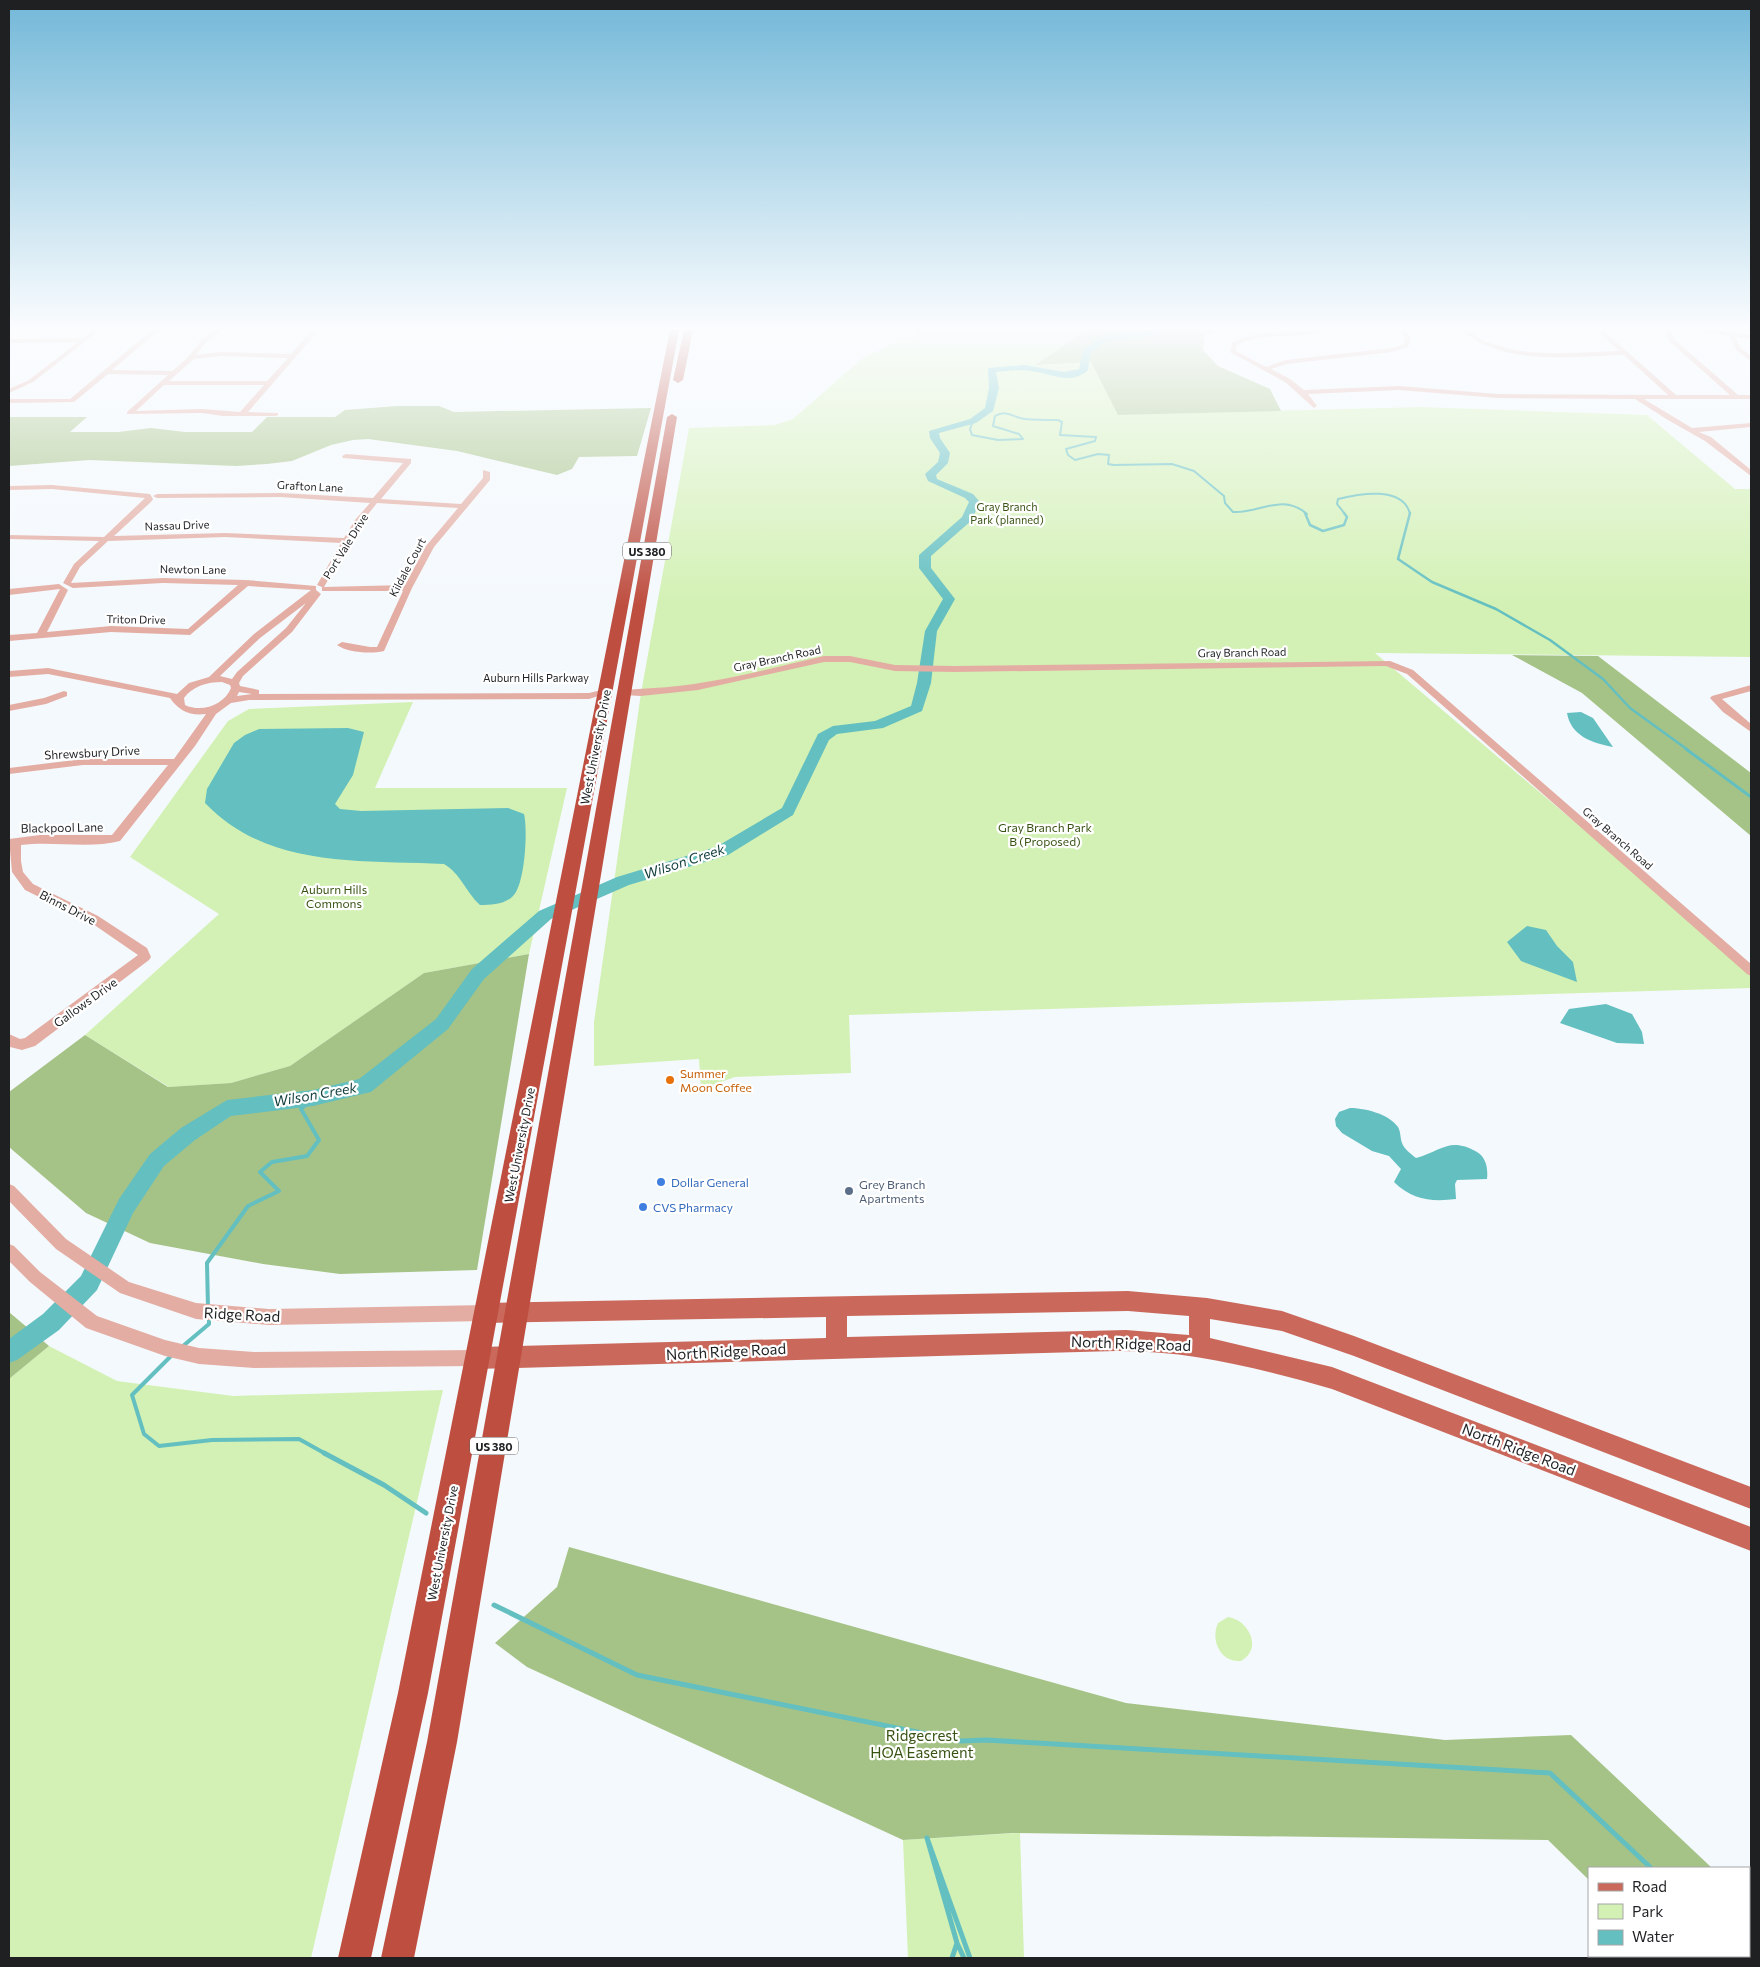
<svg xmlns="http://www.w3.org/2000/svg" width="1760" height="1967" viewBox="0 0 1760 1967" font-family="Commissioner,sans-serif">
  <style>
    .green { fill: #d3f1b4 }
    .forest { fill: #a6c387 }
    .water { fill: #63bfc0 }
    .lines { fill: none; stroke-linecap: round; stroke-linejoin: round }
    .stream-far4 { stroke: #63bfc0; stroke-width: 2 }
    .stream-far3 { stroke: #63bfc0; stroke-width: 2.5 }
    .stream-far2 { stroke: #63bfc0; stroke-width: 3 }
    .stream-far1 { stroke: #63bfc0; stroke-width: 4 }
    .stream { stroke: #63bfc0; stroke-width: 5 }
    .river { fill: #63bfc0; fill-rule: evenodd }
    .minor { fill: #e4ada3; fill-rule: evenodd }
    .major { fill: #ca695b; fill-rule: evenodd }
    .highway { fill: #be4e40; fill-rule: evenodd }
    .food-dot { fill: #e8710a; stroke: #fff; stroke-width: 2 }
    .shop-dot { fill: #3f7fe0; stroke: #fff; stroke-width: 2 }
    .service-dot { fill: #5c6f8a; stroke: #fff; stroke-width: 2 }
    .labels { text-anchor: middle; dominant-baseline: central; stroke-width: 4.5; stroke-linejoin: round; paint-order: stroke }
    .far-street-label { font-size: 11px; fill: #1e2022; stroke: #fff }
    .far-park-label { font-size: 11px; fill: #395314; stroke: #fff }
    .shield { fill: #fff; stroke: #626364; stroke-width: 1 }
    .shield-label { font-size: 11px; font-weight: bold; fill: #1e2022 }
    .street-label { font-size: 12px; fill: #1e2022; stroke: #fff }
    .park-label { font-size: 12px; fill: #395314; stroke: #fff }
    .food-label { font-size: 12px; fill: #c56008; stroke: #fff; text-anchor: start }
    .shop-label { font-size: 12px; fill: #366cbe; stroke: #fff; text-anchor: start }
    .service-label { font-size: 12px; fill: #4e5e75; stroke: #fff; text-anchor: start }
    .water-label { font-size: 14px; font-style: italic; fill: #103c3c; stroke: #fff }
    .near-street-label { font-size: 15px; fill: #1e2022; stroke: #fff }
    .near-park-label { font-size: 15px; fill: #395314; stroke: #fff }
  </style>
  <rect width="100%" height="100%" fill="#f4f9fd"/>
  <path class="green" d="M 917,330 L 1087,330 L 1036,364 L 1091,362 L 1118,415 L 1421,407 L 1647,415 L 1735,489 L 1751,489 L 1751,657 L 1375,653 L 1751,971 L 1751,988 L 849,1015 L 851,1073 L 735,1077 L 701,1089 L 699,1059 L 594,1066 L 594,1022 L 641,693 L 689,428 L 775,425 L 793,419 L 863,358 L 901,340 L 917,338 Z
    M 413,702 L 375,788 L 567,788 L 529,954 L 424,973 L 290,1066 L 231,1083 L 169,1087 L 85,1035 L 219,914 L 130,857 L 228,721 L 249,709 Z
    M 49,1346 L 117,1381 L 233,1396 L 443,1390 L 311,1958 L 9,1958 L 9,1379 Z
    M 1228,1617 C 1249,1620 1263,1649 1241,1661 C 1221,1663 1210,1641 1218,1623 Z
    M 1020,1833 L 1024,1958 L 908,1958 L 903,1840 Z"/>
  <path class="forest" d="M 1087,330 L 1216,330 L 1204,336 L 1203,350 L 1218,366 L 1270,389 L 1281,411 L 1118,415 L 1091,362 L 1035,365 Z
    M 397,406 L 439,406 L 454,412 L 651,408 L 637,456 L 579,457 L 572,469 L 557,475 L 457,451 L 368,439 L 353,440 L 331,445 L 292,461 L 267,464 L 236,466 L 90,460 L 9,466 L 9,417 L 87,417 L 70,432 L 118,432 L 151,428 L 185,432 L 252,432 L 267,417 L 335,417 L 345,410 Z
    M 1512,655 L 1598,656 L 1751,773 L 1751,836 L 1582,693 Z
    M 529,954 L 477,1270 L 340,1274 L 263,1264 L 150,1243 L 86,1213 L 9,1147 L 9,1092 L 85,1035 L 168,1087 L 231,1083 L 290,1066 L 424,973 Z
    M 9,1312 L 49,1346 L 9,1379 Z
    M 569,1547 L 1126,1703 L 1445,1740 L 1571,1735 L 1712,1868 L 1589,1868 L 1589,1880 L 1548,1840 L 1013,1833 L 903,1840 L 527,1667 L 495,1643 L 557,1587 Z
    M 1749,1903 L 1751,1905 L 1751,1958 L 1667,1958 L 1665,1956 L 1749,1956 Z"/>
  <path class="water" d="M 1581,712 L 1593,718 L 1613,747 C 1592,743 1571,736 1567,713 Z
    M 348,728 L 364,732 L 353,775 L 335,804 L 340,809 L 361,811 L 508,808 L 524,814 C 528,830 525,885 513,896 C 504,905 491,905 480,905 C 465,891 461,874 444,864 C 360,860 268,869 205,803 L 207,789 L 234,743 L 245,735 L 259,729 Z
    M 1527,926 L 1546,930 L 1557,946 L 1573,962 L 1577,982 L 1521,961 L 1507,942 Z
    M 1606,1004 L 1632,1014 L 1642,1032 L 1644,1044 L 1617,1043 L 1560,1023 L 1569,1009 Z
    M 1350,1108 C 1365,1108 1389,1114 1398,1127 C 1401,1132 1400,1138 1402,1143 C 1404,1149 1411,1154 1416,1158 C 1441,1151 1450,1136 1477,1152 C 1487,1158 1488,1170 1487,1179 L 1457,1180 L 1455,1184 L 1456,1199 C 1432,1202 1412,1200 1394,1182 L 1401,1169 L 1389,1156 L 1372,1151 L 1342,1133 L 1336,1126 L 1335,1119 L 1339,1112 Z"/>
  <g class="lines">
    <path class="stream-far4" d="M 973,421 L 970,429 L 972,435 L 998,440 L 1023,439 L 1019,434 L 993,426 L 995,416 C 1007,409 1014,418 1025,419 C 1036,420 1047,420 1058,420 L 1062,422 L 1060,435 L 1096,437 L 1095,441 L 1066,449 L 1068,455 L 1075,460 L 1098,454 L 1109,455 L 1108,464 L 1114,465 L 1172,464 L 1194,471 L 1224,496 L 1225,503 L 1233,512 C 1259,514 1282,492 1307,514
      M 1345,514 L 1337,504 L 1338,499 C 1358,494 1403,485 1410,514"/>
    <path class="stream-far3" d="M 1305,513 L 1310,525 L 1323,531 L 1344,525 L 1347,517 L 1344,513
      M 1410,513 L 1398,559 L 1432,582 L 1496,609 L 1550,640 L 1603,679 L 1630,708 L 1688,750"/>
    <path class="stream-far2" d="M 1686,749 L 1751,797"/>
    <path class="stream-far1" d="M 208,1308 L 207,1263 L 248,1206 L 279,1191 L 260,1172 L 272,1162 L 307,1156 L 319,1140 L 301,1109 L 313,1098
      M 183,1346 L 209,1324 L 209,1317
      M 172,1355 L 132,1395 L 144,1434 L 159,1446 L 212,1440 L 299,1439 L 326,1454"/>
    <path class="stream" d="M 324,1453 L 384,1485 L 426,1513
      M 494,1605 L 637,1675 L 961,1741 L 986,1740 L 1550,1773 L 1651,1868
      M 1743,1956 L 1746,1958
      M 952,1958 L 957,1943
      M 964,1958 L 957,1943 L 927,1838 L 970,1958"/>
    <path class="river" d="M 1150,330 L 1158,330 L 1153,336 L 1106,341 L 1090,353 L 1088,370 C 1072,386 1050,373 1031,371 C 1020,369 1008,371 996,372 L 999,388 L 993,411 L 976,423 L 939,433 L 940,438 L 950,453 L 948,463 L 936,475 L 937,479 L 973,494 L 980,502 L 971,521 L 931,556 L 931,568 L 955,599 L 937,631 L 931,683 L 922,711 L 883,728 L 837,734 L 829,740 L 793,815 L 728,855 L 629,885 L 551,919 L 484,979 L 448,1029 L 371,1092 L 313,1106 L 231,1116 L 195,1140 L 164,1166 L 133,1213 L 97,1290 L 59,1330 L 17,1360 L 9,1363 L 9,1339 L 43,1314 L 81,1276 L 119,1199 L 150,1154 L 181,1128 L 227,1100 L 313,1090 L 359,1079 L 436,1019 L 472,969 L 539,911 L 617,877 L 716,847 L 782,808 L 818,734 L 833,726 L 875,721 L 911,706 L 917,683 L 925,631 L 943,599 L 919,568 L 919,555 L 962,517 L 969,502 L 965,498 L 928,481 L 925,474 L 938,462 L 940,453 L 930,438 L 929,431 L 970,419 L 985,408 L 989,388 L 988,368 L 1025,365 L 1064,372 L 1079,369 L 1083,350 L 1101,337 Z"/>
    <path class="minor" d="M 93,330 L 100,330 L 33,382 L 9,393 L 9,389 L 29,380 L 78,342 L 9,343 L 9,339 L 83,338 Z
      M 152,330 L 159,330 L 112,370 L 172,371 C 177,367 183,362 188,357 C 198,346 205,330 222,330 L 205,343 L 196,355 L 220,352 L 291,354 L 312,330 L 319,330 L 248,412 L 278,413 L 278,415 L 276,416 L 223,416 L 202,413 L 127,414 L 127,412 L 168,375 L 108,374 L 74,402 L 9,403 L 9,399 L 70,399 ZM 220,356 L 288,358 L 267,381 L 169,381 L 194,359 ZM 164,385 L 264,385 L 240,412 L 202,409 L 136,411 Z
      M 1323,330 C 1296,342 1264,330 1237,345 L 1236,351 L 1266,367 L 1286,360 L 1392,348 L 1403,345 L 1405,338 L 1399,330 L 1405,330 L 1411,338 L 1408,347 L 1392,352 L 1287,364 L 1271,369 L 1290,379 L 1304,390 L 1399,386 L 1498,394 L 1668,395 L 1624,355 C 1572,356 1504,367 1461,330 C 1471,330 1474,335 1482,340 C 1492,345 1504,347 1515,350 C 1549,356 1585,352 1619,351 L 1596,330 L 1603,330 L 1676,395 L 1730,395 L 1669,341 L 1664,330 L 1670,330 L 1674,339 L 1738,395 L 1751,395 L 1751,399 L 1644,399 L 1692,428 L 1751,423 L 1751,427 L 1699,432 L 1711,437 L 1751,470 L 1751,476 L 1705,441 L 1668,420 L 1635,399 L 1498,398 L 1399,390 L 1308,394 L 1317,406 L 1314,408 L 1285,382 L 1230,352 L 1232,343 L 1240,338 L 1263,333 Z
      M 1695,330 L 1715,330 L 1751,335 L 1751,339 L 1735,337 L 1741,348 L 1751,356 L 1751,361 L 1736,350 L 1729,336 Z
      M 346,454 L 411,459 L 411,463 L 381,499 L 461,504 L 483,478 L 483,470 L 490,472 L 490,480 L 434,547 L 412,588 L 384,651 C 371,654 348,653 337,645 L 342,642 L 370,647 L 377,647 L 403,591 L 322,591 L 322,587 L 317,585 L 341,543 L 225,537 L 108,541 L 80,567 L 71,583 L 163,578 L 246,580 L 316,586 L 316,590 L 321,594 L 292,632 L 243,676 L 239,683 L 240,686 L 259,690 L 259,694 L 589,693 L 606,689 L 611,692 L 589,699 L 249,700 L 231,703 L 216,714 L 195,746 L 120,841 C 90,849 53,841 21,845 L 21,861 L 23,872 L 33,884 L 98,916 L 147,948 L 151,957 L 149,960 L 35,1046 L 22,1050 L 10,1047 L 9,1034 L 20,1039 L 25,1038 L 138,955 L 90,922 L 25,890 L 12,872 L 9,839 L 40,835 L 112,835 L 168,765 L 83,765 L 9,774 L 9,768 L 83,759 L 174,759 L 206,714 C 190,716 179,711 170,698 L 48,674 L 9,677 L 9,671 L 48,668 L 177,694 L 189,683 L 209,677 L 254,634 L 311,590 L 248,586 L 190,635 L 111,632 L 9,641 L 9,635 L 37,633 L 60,589 L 9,595 L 9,589 L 59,584 L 68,590 L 47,632 L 111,626 L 188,629 L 238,585 L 163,583 L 73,588 L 63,583 L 74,564 L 99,541 L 9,539 L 9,535 L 104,537 L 145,498 L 52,489 L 9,490 L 9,486 L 52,485 L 150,494 L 153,499 L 152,501 L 114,536 L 225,533 L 344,538 L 355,520 L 370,503 L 280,497 L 157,498 L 153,496 L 157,494 L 280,493 L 373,498 L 403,463 L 343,458 L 342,456 ZM 377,503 L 458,508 L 426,546 L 405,585 L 324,587 L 361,523 ZM 306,603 L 286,628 L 237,672 L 232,679 L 220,676 L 260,638 ZM 222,682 L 230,685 L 231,688 C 224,705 202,713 185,705 L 184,698 C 193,686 207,682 222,682 ZM 239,692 L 252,694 L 237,696 Z
      M 824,656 L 850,656 L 895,665 L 954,666 L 1390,661 L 1413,670 L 1751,964 L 1751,976 L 1747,974 L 1407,674 L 1386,666 L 954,672 L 895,671 L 850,662 L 824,662 L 698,690 L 641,696 L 624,695 L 619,692 C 623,689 660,688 668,687 C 721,682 772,668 824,656 Z
      M 1751,685 L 1751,691 L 1722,699 L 1751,724 L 1751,732 L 1723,712 L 1710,698 L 1712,696 Z
      M 64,691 L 67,692 L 67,696 L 46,704 L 9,711 L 9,705 L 44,698 Z
      M 9,1184 L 14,1186 L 66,1239 L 129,1282 L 196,1303 L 269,1309 L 486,1305 L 492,1307 L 494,1313 L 492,1319 L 486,1321 L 269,1325 L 196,1319 L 120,1293 L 56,1249 L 9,1201 Z
      M 9,1244 L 14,1246 L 40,1272 L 97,1316 L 165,1340 L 199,1348 L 254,1352 L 477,1350 L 483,1352 L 485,1358 L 483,1364 L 477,1366 L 254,1368 L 199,1364 L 165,1356 L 86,1328 L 30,1282 L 9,1261 Z"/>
    <path class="major" d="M 1128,1291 L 1207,1298 L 1282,1311 L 1354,1336 L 1751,1487 L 1751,1509 L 1354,1356 L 1282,1331 L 1210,1319 L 1210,1338 L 1332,1367 L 1751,1527 L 1751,1551 L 1332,1389 C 1261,1369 1190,1350 1116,1351 L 477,1369 L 470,1365 L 466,1358 L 470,1351 L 477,1347 L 826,1338 L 826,1317 L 486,1323 L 479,1320 L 476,1313 L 479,1306 L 486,1303 ZM 1128,1311 L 1189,1316 L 1189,1335 L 1126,1330 L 847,1337 L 847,1316 Z"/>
    <path class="highway" d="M 670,330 L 679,330 L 428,1693 L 371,1958 L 338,1958 L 398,1693 Z
      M 684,330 L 693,330 L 683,380 L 678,383 L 673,380 Z
      M 672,414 L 677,417 L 457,1742 L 414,1958 L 381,1958 L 427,1742 L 667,417 Z"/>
  </g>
  <linearGradient id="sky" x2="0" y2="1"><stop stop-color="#73b8d8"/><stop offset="0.54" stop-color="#fafcfe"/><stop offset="1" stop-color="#fafcfe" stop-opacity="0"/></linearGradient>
  <rect width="1760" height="606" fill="url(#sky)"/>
  <circle class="food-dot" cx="670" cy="1080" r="5"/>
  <g class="shop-dot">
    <circle cx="661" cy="1182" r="5"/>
    <circle cx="643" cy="1207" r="5"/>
  </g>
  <circle class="service-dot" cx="849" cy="1191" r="5"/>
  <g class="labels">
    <g class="far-street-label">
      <text transform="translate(310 486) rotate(3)">Grafton Lane</text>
      <text transform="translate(177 525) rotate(-2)">Nassau Drive</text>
      <text transform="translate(345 546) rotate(-58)">Port Vale Drive</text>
      <text transform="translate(407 567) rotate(-62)">Kildale Court</text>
      <text transform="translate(193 569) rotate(1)">Newton Lane</text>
      <text transform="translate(136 619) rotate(1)">Triton Drive</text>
      <text transform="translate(1242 652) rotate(-1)">Gray Branch Road</text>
      <text transform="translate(777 658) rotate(-12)">Gray Branch Road</text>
      <text x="536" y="677">Auburn Hills Parkway</text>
      <text transform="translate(1618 838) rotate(41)">Gray Branch Road</text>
    </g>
    <g class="far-park-label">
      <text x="1007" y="506">Gray Branch<tspan x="1007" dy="13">Park (planned)</tspan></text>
    </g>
    <g class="shield">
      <rect x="623" y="542.5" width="48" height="17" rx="4"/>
      <rect x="470" y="1437.5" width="48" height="17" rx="4"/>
    </g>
    <g class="shield-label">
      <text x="647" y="551">US 380</text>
      <text x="494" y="1446">US 380</text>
    </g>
    <g class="street-label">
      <text transform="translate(595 747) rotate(-79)">West University Drive</text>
      <text transform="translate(92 752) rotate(-3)">Shrewsbury Drive</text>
      <text transform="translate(62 827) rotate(-1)">Blackpool Lane</text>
      <text transform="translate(68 907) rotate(27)">Binns Drive</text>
      <text transform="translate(85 1002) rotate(-36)">Gallows Drive</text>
      <text transform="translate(519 1145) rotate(-79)">West University Drive</text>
      <text transform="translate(442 1543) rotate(-79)">West University Drive</text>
    </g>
    <g class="park-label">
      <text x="1045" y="827">Gray Branch Park<tspan x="1045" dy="14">B (Proposed)</tspan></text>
      <text x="334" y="889">Auburn Hills<tspan x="334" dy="14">Commons</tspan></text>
    </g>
    <g class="food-label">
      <text x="680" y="1073">Summer<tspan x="680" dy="14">Moon Coffee</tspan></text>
    </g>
    <g class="shop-label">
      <text x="671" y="1182">Dollar General</text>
      <text x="653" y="1207">CVS Pharmacy</text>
    </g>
    <g class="service-label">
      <text x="859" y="1184">Grey Branch<tspan x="859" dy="14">Apartments</tspan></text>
    </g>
    <g class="water-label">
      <text transform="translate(684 861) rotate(-18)">Wilson Creek</text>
      <text transform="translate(315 1094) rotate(-10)">Wilson Creek</text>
    </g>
    <g class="near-street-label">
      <text transform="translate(242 1314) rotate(3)">Ridge Road</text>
      <text transform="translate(1131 1343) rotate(2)">North Ridge Road</text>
      <text transform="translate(726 1351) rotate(-3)">North Ridge Road</text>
      <text transform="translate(1519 1449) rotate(21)">North Ridge Road</text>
    </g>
    <g class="near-park-label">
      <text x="922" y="1735">Ridgecrest<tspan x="922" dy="17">HOA Easement</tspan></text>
    </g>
  </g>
  <rect width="1760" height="1967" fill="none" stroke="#1e2022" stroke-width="20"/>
  <rect x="1588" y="1867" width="162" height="90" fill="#ffffff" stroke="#a5a6a7"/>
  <rect x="1598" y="1883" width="25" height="8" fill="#ca695b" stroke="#a5a6a7"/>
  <text x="1632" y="1892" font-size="15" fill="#1e2022">Road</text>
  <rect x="1598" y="1904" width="25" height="15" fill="#d3f1b4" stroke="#a5a6a7"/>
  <text x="1632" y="1917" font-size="15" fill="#1e2022">Park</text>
  <rect x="1598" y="1930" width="25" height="15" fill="#63bfc0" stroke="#a5a6a7"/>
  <text x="1632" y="1942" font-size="15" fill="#1e2022">Water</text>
</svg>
